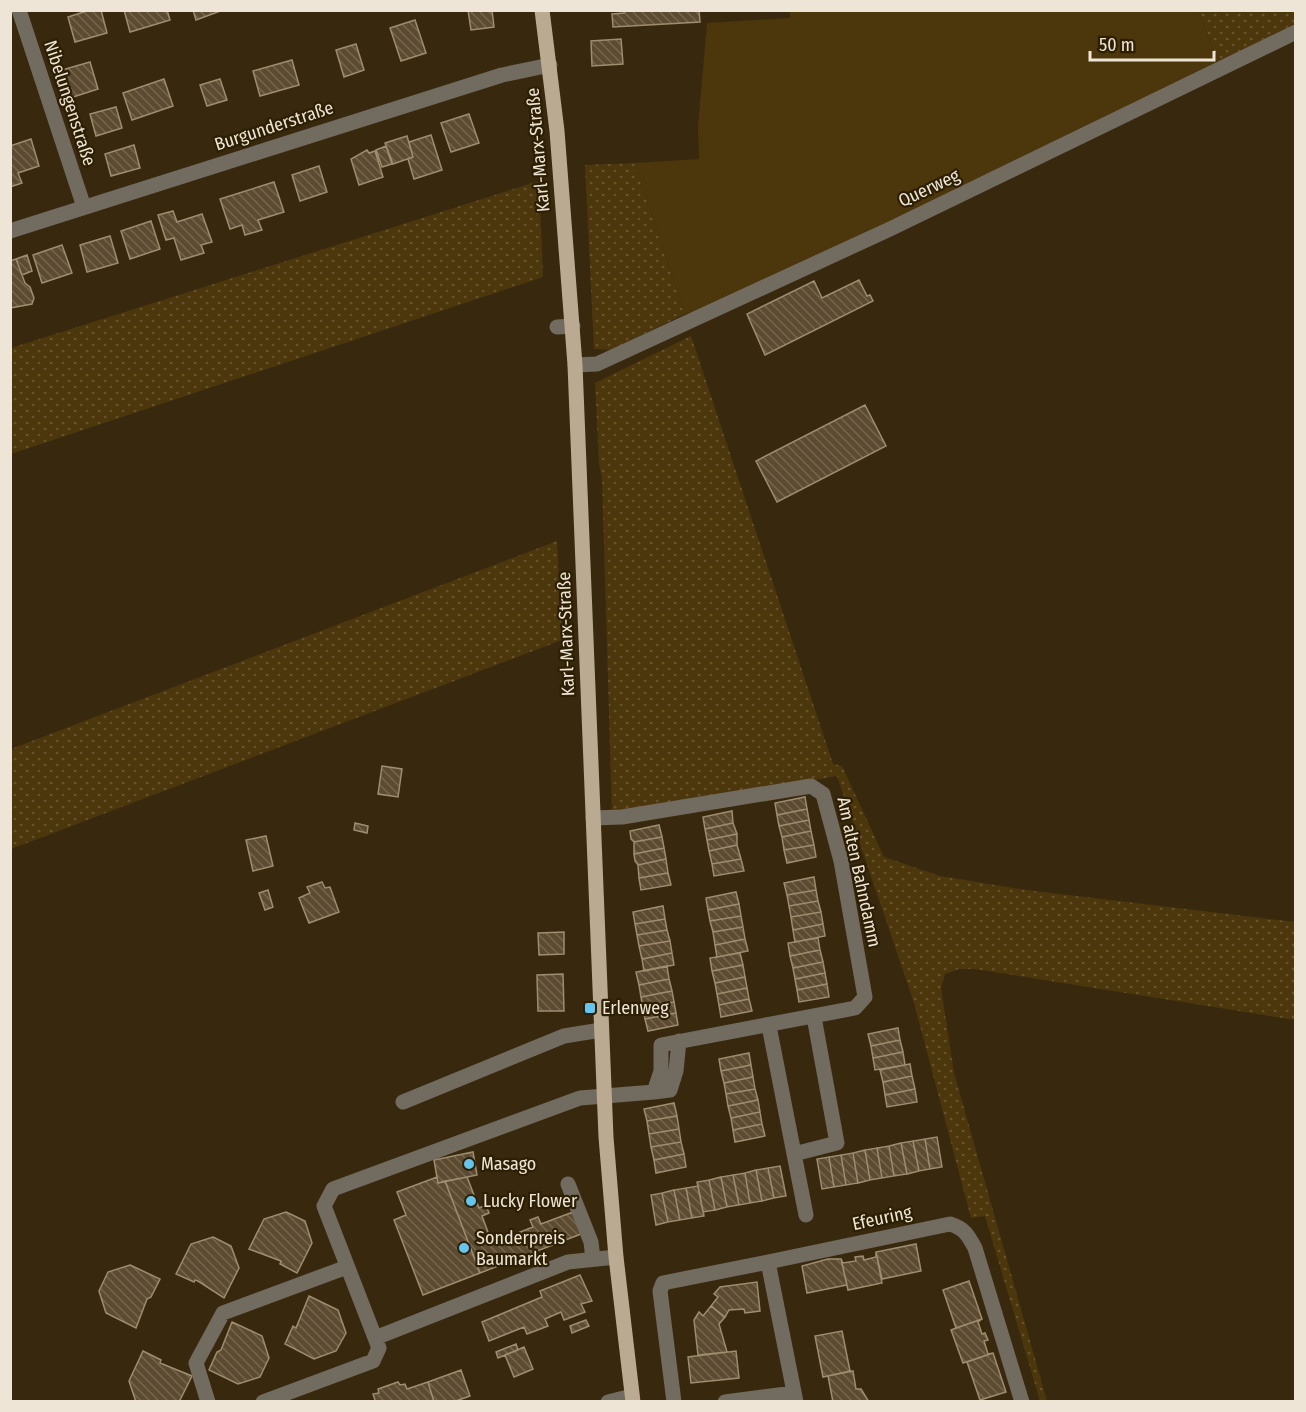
<svg xmlns="http://www.w3.org/2000/svg" width="1306" height="1412" viewBox="0 0 1306 1412" font-family="'Fira Sans Condensed',sans-serif">
  <style>
    .grass { fill: url(#grass-dots) }
    .park { fill: #4c360b }
    .building { fill: url(#building-back-hatch); stroke: #9f8d70; stroke-width: 1.5 }
    .lines { fill: none; stroke-linecap: round; stroke-linejoin: round }
    .minor { stroke: #726b5f; stroke-width: 15 }
    .major { stroke: #baaa91; stroke-width: 15 }
    .poi-dot { fill: #65c5ef; stroke: #2d1f04; stroke-width: 2 }
    .labels { text-anchor: middle; dominant-baseline: central; stroke-width: 4.5; stroke-linejoin: round; paint-order: stroke }
    .street-label { font-size: 18px; fill: #efe5d6; stroke: #2d1f04 }
    .poi-label { font-size: 18px; fill: #efe5d6; stroke: #2d1f04; text-anchor: start }
  </style>
  <defs>
    <pattern id="grass-dots" width="8" height="8" patternUnits="userSpaceOnUse" patternTransform="scale(1.5)"><rect width="8" height="8" fill="#4c360b"/><path d="M2 2h.1M6 6h.1" fill="none" stroke="#66532e" stroke-width="1.8" stroke-linecap="round"/></pattern>
    <pattern id="building-back-hatch" width="6" height="6" patternUnits="userSpaceOnUse" patternTransform="scale(1.5)"><rect width="6" height="6" fill="#5c4b31"/><path d="M-1 5l2 2M0 0l6 6M5-1l2 2" fill="none" stroke="#74654e"/></pattern>
  </defs>
  <rect width="100%" height="100%" fill="#38290e"/>
  <path class="grass" d="M 1199,11 L 1295,11 L 1295,24 L 1217,63 Z
    M 635,163 L 685,314 L 611,350 L 594,349 L 585,165 Z
    M 539,181 L 543,277 L 11,454 L 11,348 Z
    M 691,336 L 833,764 L 842,766 L 884,857 L 940,876 L 1026,890 L 1295,922 L 1295,1020 L 975,969 L 959,969 L 945,974 L 941,988 L 954,1073 L 1047,1401 L 1040,1401 L 985,1216 L 971,1218 L 914,1003 L 837,776 L 612,815 L 602,478 L 599,464 L 595,383 Z
    M 557,541 L 562,640 L 11,849 L 11,749 Z"/>
  <path class="park" d="M 790,10 L 1199,11 L 1218,67 L 707,308 L 685,314 L 635,163 L 699,159 L 698,126 L 707,23 L 790,18 Z"/>
  <path class="building" d="M 90,10 L 101,10 L 107,33 L 75,42 L 68,17 Z
    M 124,10 L 167,10 L 170,20 L 130,32 Z
    M 193,10 L 223,10 L 196,20 Z
    M 468,10 L 492,10 L 494,27 L 471,30 Z
    M 624,10 L 699,10 L 700,22 L 613,27 L 612,14 L 624,13 Z
    M 415,20 L 426,53 L 401,61 L 390,28 Z
    M 621,39 L 623,64 L 592,66 L 591,41 Z
    M 356,44 L 364,70 L 344,77 L 336,50 Z
    M 292,60 L 299,85 L 260,96 L 253,71 Z
    M 90,62 L 98,89 L 70,98 L 62,70 Z
    M 164,79 L 173,106 L 132,120 L 123,93 Z
    M 220,79 L 227,100 L 207,106 L 200,85 Z
    M 116,107 L 122,128 L 96,136 L 90,114 Z
    M 469,114 L 479,143 L 451,152 L 441,123 Z
    M 431,135 L 442,170 L 414,179 L 408,159 L 413,157 L 409,142 Z
    M 407,136 L 413,157 L 393,164 L 385,143 Z
    M 31,139 L 39,166 L 18,173 L 22,183 L 10,187 L 10,146 Z
    M 134,145 L 140,168 L 111,176 L 105,154 Z
    M 386,146 L 392,164 L 382,167 L 376,150 Z
    M 367,150 L 369,153 L 375,151 L 383,177 L 359,185 L 351,159 Z
    M 319,166 L 327,192 L 300,201 L 292,175 Z
    M 274,182 L 284,212 L 258,220 L 262,230 L 245,235 L 242,225 L 230,229 L 220,199 Z
    M 173,211 L 177,222 L 202,214 L 212,242 L 201,245 L 204,253 L 181,260 L 174,238 L 166,240 L 158,215 Z
    M 151,221 L 160,249 L 130,259 L 121,231 Z
    M 110,236 L 118,263 L 87,272 L 80,245 Z
    M 62,245 L 72,273 L 42,283 L 33,255 Z
    M 27,255 L 32,271 L 22,275 L 16,259 Z
    M 16,259 L 25,283 L 30,287 L 34,298 L 32,304 L 10,308 L 10,261 Z
    M 859,280 L 867,296 L 870,295 L 873,301 L 765,355 L 747,314 L 814,281 L 822,298 Z
    M 865,405 L 886,446 L 777,502 L 756,461 Z
    M 382,766 L 402,769 L 398,797 L 378,794 Z
    M 805,797 L 807,809 L 777,815 L 775,803 Z
    M 807,809 L 809,820 L 779,826 L 777,815 Z
    M 732,811 L 733,823 L 705,829 L 703,817 Z
    M 809,820 L 811,831 L 782,837 L 779,826 Z
    M 355,823 L 368,826 L 367,833 L 354,830 Z
    M 733,823 L 737,834 L 707,840 L 705,829 Z
    M 659,825 L 662,837 L 634,842 L 631,839 L 630,831 Z
    M 811,831 L 814,845 L 784,850 L 782,837 Z
    M 737,834 L 737,845 L 709,851 L 707,840 Z
    M 266,836 L 273,866 L 253,871 L 246,840 Z
    M 662,837 L 664,848 L 634,854 L 634,842 Z
    M 737,845 L 741,859 L 712,864 L 709,851 Z
    M 814,845 L 816,857 L 787,863 L 784,850 Z
    M 664,848 L 666,859 L 638,865 L 635,861 L 634,854 Z
    M 666,859 L 668,873 L 639,878 L 638,865 Z
    M 741,859 L 744,871 L 714,876 L 712,864 Z
    M 668,873 L 671,885 L 641,890 L 639,878 Z
    M 814,877 L 816,890 L 787,895 L 784,883 Z
    M 322,882 L 325,888 L 330,887 L 339,912 L 309,923 L 299,898 L 310,893 L 307,887 Z
    M 268,890 L 273,907 L 265,910 L 259,893 Z
    M 816,890 L 818,901 L 789,906 L 787,895 Z
    M 736,892 L 739,904 L 708,910 L 706,898 Z
    M 818,901 L 821,912 L 791,917 L 789,906 Z
    M 739,904 L 741,916 L 710,921 L 708,910 Z
    M 663,906 L 665,919 L 635,924 L 633,912 Z
    M 821,912 L 823,924 L 793,930 L 791,917 Z
    M 741,916 L 743,927 L 713,932 L 710,921 Z
    M 665,919 L 667,930 L 637,935 L 635,924 Z
    M 823,924 L 825,936 L 795,942 L 793,930 Z
    M 743,927 L 745,939 L 715,945 L 713,932 Z
    M 667,930 L 670,941 L 639,946 L 637,935 Z
    M 564,932 L 564,954 L 539,955 L 538,933 Z
    M 818,938 L 820,950 L 790,956 L 788,943 Z
    M 745,939 L 748,951 L 717,957 L 715,945 Z
    M 670,941 L 672,953 L 642,959 L 639,946 Z
    M 820,950 L 823,962 L 793,968 L 790,956 Z
    M 672,953 L 674,965 L 644,971 L 642,959 Z
    M 740,953 L 743,965 L 712,971 L 710,958 Z
    M 823,962 L 825,973 L 795,979 L 793,968 Z
    M 743,965 L 745,977 L 715,983 L 712,971 Z
    M 667,966 L 669,979 L 639,985 L 636,972 Z
    M 825,973 L 827,984 L 797,990 L 795,979 Z
    M 563,974 L 564,1011 L 538,1011 L 537,975 Z
    M 745,977 L 747,988 L 717,994 L 715,983 Z
    M 669,979 L 672,991 L 641,997 L 639,985 Z
    M 827,984 L 829,997 L 799,1002 L 797,990 Z
    M 747,988 L 749,999 L 719,1005 L 717,994 Z
    M 672,991 L 674,1002 L 643,1008 L 641,997 Z
    M 749,999 L 752,1011 L 721,1017 L 719,1005 Z
    M 674,1002 L 676,1013 L 645,1019 L 643,1008 Z
    M 676,1013 L 678,1025 L 648,1031 L 645,1019 Z
    M 898,1028 L 900,1040 L 871,1046 L 868,1034 Z
    M 900,1040 L 903,1052 L 873,1058 L 871,1046 Z
    M 903,1052 L 905,1065 L 875,1070 L 873,1058 Z
    M 749,1053 L 751,1065 L 721,1071 L 719,1059 Z
    M 910,1064 L 912,1076 L 883,1082 L 880,1070 Z
    M 751,1065 L 753,1077 L 724,1083 L 721,1071 Z
    M 912,1076 L 915,1089 L 885,1095 L 883,1082 Z
    M 753,1077 L 755,1089 L 726,1094 L 724,1083 Z
    M 755,1089 L 758,1100 L 728,1106 L 726,1094 Z
    M 915,1089 L 917,1102 L 887,1107 L 885,1095 Z
    M 758,1100 L 760,1112 L 731,1118 L 728,1106 Z
    M 674,1103 L 677,1116 L 647,1121 L 644,1109 Z
    M 760,1112 L 762,1124 L 733,1130 L 731,1118 Z
    M 677,1116 L 679,1129 L 649,1134 L 647,1121 Z
    M 762,1124 L 765,1136 L 735,1142 L 733,1130 Z
    M 679,1129 L 681,1142 L 651,1147 L 649,1134 Z
    M 937,1137 L 942,1167 L 930,1169 L 925,1139 Z
    M 925,1139 L 930,1169 L 919,1171 L 913,1141 Z
    M 913,1141 L 919,1171 L 907,1174 L 901,1143 Z
    M 681,1142 L 684,1154 L 654,1160 L 651,1147 Z
    M 901,1143 L 907,1174 L 894,1176 L 889,1146 Z
    M 889,1146 L 894,1176 L 882,1178 L 877,1148 Z
    M 877,1148 L 882,1178 L 870,1180 L 865,1150 Z
    M 865,1150 L 870,1180 L 858,1183 L 853,1153 Z
    M 473,1152 L 477,1175 L 438,1183 L 434,1160 Z
    M 853,1153 L 858,1183 L 846,1185 L 841,1155 Z
    M 684,1154 L 686,1167 L 656,1173 L 654,1160 Z
    M 841,1155 L 846,1185 L 834,1187 L 829,1157 Z
    M 829,1157 L 834,1187 L 822,1189 L 817,1159 Z
    M 780,1166 L 786,1196 L 774,1198 L 768,1168 Z
    M 768,1168 L 774,1198 L 762,1201 L 756,1170 Z
    M 756,1170 L 762,1201 L 750,1203 L 745,1173 Z
    M 745,1173 L 750,1203 L 739,1205 L 733,1175 Z
    M 733,1175 L 739,1205 L 727,1207 L 721,1177 Z
    M 437,1177 L 438,1183 L 445,1181 L 480,1273 L 423,1295 L 394,1220 L 406,1215 L 397,1192 Z
    M 467,1177 L 479,1208 L 486,1205 L 489,1213 L 482,1216 L 492,1243 L 533,1227 L 530,1220 L 538,1217 L 541,1224 L 573,1212 L 581,1234 L 480,1273 L 445,1181 Z
    M 721,1177 L 727,1207 L 715,1210 L 709,1180 Z
    M 709,1180 L 715,1210 L 703,1212 L 697,1182 Z
    M 698,1186 L 704,1216 L 692,1218 L 686,1188 Z
    M 686,1188 L 692,1218 L 680,1220 L 674,1190 Z
    M 674,1190 L 680,1220 L 668,1222 L 662,1193 Z
    M 662,1193 L 668,1222 L 656,1225 L 651,1195 Z
    M 286,1212 L 305,1221 L 312,1243 L 297,1273 L 280,1264 L 281,1261 L 249,1249 L 264,1219 Z
    M 213,1237 L 231,1246 L 239,1268 L 224,1298 L 198,1281 L 195,1280 L 194,1282 L 176,1274 L 191,1244 Z
    M 916,1244 L 921,1271 L 882,1279 L 876,1252 Z
    M 876,1252 L 882,1283 L 848,1290 L 841,1259 L 843,1263 L 856,1261 L 855,1257 L 863,1256 L 864,1260 L 876,1257 Z
    M 828,1259 L 841,1259 L 847,1285 L 807,1293 L 802,1266 Z
    M 130,1265 L 160,1279 L 151,1297 L 147,1299 L 136,1328 L 106,1313 L 99,1291 L 108,1272 Z
    M 580,1275 L 592,1301 L 581,1304 L 585,1312 L 564,1320 L 561,1312 L 545,1319 L 548,1326 L 527,1334 L 524,1327 L 489,1341 L 482,1322 L 542,1297 L 540,1291 Z
    M 969,1281 L 982,1319 L 956,1328 L 943,1290 Z
    M 757,1282 L 760,1311 L 745,1313 L 744,1309 L 729,1310 L 725,1317 L 711,1306 L 718,1297 L 714,1294 L 720,1287 Z
    M 309,1296 L 338,1310 L 346,1333 L 336,1351 L 314,1359 L 285,1344 L 293,1326 L 296,1328 Z
    M 711,1306 L 725,1317 L 719,1324 L 727,1352 L 698,1355 L 694,1320 L 699,1312 L 703,1316 Z
    M 982,1319 L 978,1322 L 982,1334 L 985,1333 L 988,1340 L 984,1341 L 988,1354 L 993,1353 L 963,1363 L 951,1330 Z
    M 586,1320 L 589,1326 L 572,1333 L 570,1326 Z
    M 232,1322 L 262,1336 L 269,1358 L 260,1377 L 238,1384 L 209,1370 L 217,1352 L 221,1350 Z
    M 842,1331 L 850,1371 L 823,1377 L 815,1336 Z
    M 516,1344 L 518,1350 L 498,1358 L 496,1352 Z
    M 524,1347 L 533,1369 L 514,1377 L 505,1355 Z
    M 143,1351 L 161,1360 L 160,1363 L 192,1376 L 179,1402 L 136,1402 L 129,1381 Z
    M 736,1351 L 739,1378 L 691,1383 L 688,1357 Z
    M 993,1353 L 1006,1392 L 980,1400 L 967,1362 Z
    M 461,1370 L 470,1396 L 453,1402 L 434,1402 L 428,1382 Z
    M 853,1371 L 856,1389 L 861,1389 L 869,1402 L 833,1402 L 828,1376 Z
    M 398,1382 L 400,1385 L 405,1384 L 407,1389 L 428,1382 L 434,1402 L 370,1402 L 375,1400 L 373,1394 L 379,1393 L 378,1389 Z"/>
  <g class="lines">
    <path class="minor" d="M 19,10 L 84,207
      M 10,231 L 502,75 L 550,65
      M 557,327 L 573,326
      M 575,365 L 597,364 L 890,229 L 1296,32
      M 769,1026 L 806,1215
      M 654,1092 L 670,1090 L 676,1071 L 679,1041
      M 403,1102 L 564,1036 L 601,1030
      M 794,1154 L 837,1143 L 814,1017
      M 568,1184 L 591,1242 L 593,1259
      M 375,1338 L 568,1262 L 616,1257
      M 208,1402 L 196,1363 L 223,1313 L 347,1267
      M 263,1402 L 373,1361 L 379,1348 L 324,1206 L 333,1189 L 580,1098 L 654,1092 L 661,1071 L 661,1045 L 855,1008 L 865,997 L 841,861 L 823,794 L 811,786 L 622,817 L 593,818
      M 608,1402 L 632,1396
      M 674,1402 L 660,1291 L 663,1283 L 768,1262
      M 725,1402 L 794,1393
      M 796,1402 L 768,1262 L 950,1224 C 964,1228 968,1235 975,1248 L 1022,1402"/>
    <path class="major" d="M 542,10 L 557,131 L 575,365 L 606,1137 L 616,1257 L 633,1402"/>
  </g>
  <g class="poi-dot">
    <rect x="584" y="1002" width="12" height="12" rx="3"/>
    <circle cx="469" cy="1164" r="6"/>
    <circle cx="471" cy="1201" r="6"/>
    <circle cx="464" cy="1248" r="6"/>
  </g>
  <g class="labels">
    <g class="street-label">
      <text transform="translate(70 103) rotate(72)">Nibelungenstraße</text>
      <text transform="translate(274 126) rotate(-18)">Burgunderstraße</text>
      <text transform="translate(538 150) rotate(-95)">Karl-Marx-Straße</text>
      <text transform="translate(929 188) rotate(-25)">Querweg</text>
      <text transform="translate(566 634) rotate(-92)">Karl-Marx-Straße</text>
      <text transform="translate(859 872) rotate(78)">Am alten Bahndamm</text>
      <text transform="translate(882 1218) rotate(-12)">Efeuring</text>
    </g>
    <g class="poi-label">
      <text x="602" y="1008">Erlenweg</text>
      <text x="481" y="1164">Masago</text>
      <text x="483" y="1201">Lucky Flower</text>
      <text x="476" y="1238">Sonderpreis<tspan x="476" dy="21">Baumarkt</tspan></text>
    </g>
  </g>
  <rect width="1306" height="1412" fill="none" stroke="#efe5d6" stroke-width="24"/>
  <path d="M1090 51v9h124v-9" fill="none" stroke="#efe5d6" stroke-width="3"/>
  <text x="1099" y="51" font-size="18" fill="#efe5d6" stroke="#2d1f04" stroke-width="4.5" paint-order="stroke">50 m</text>
</svg>
